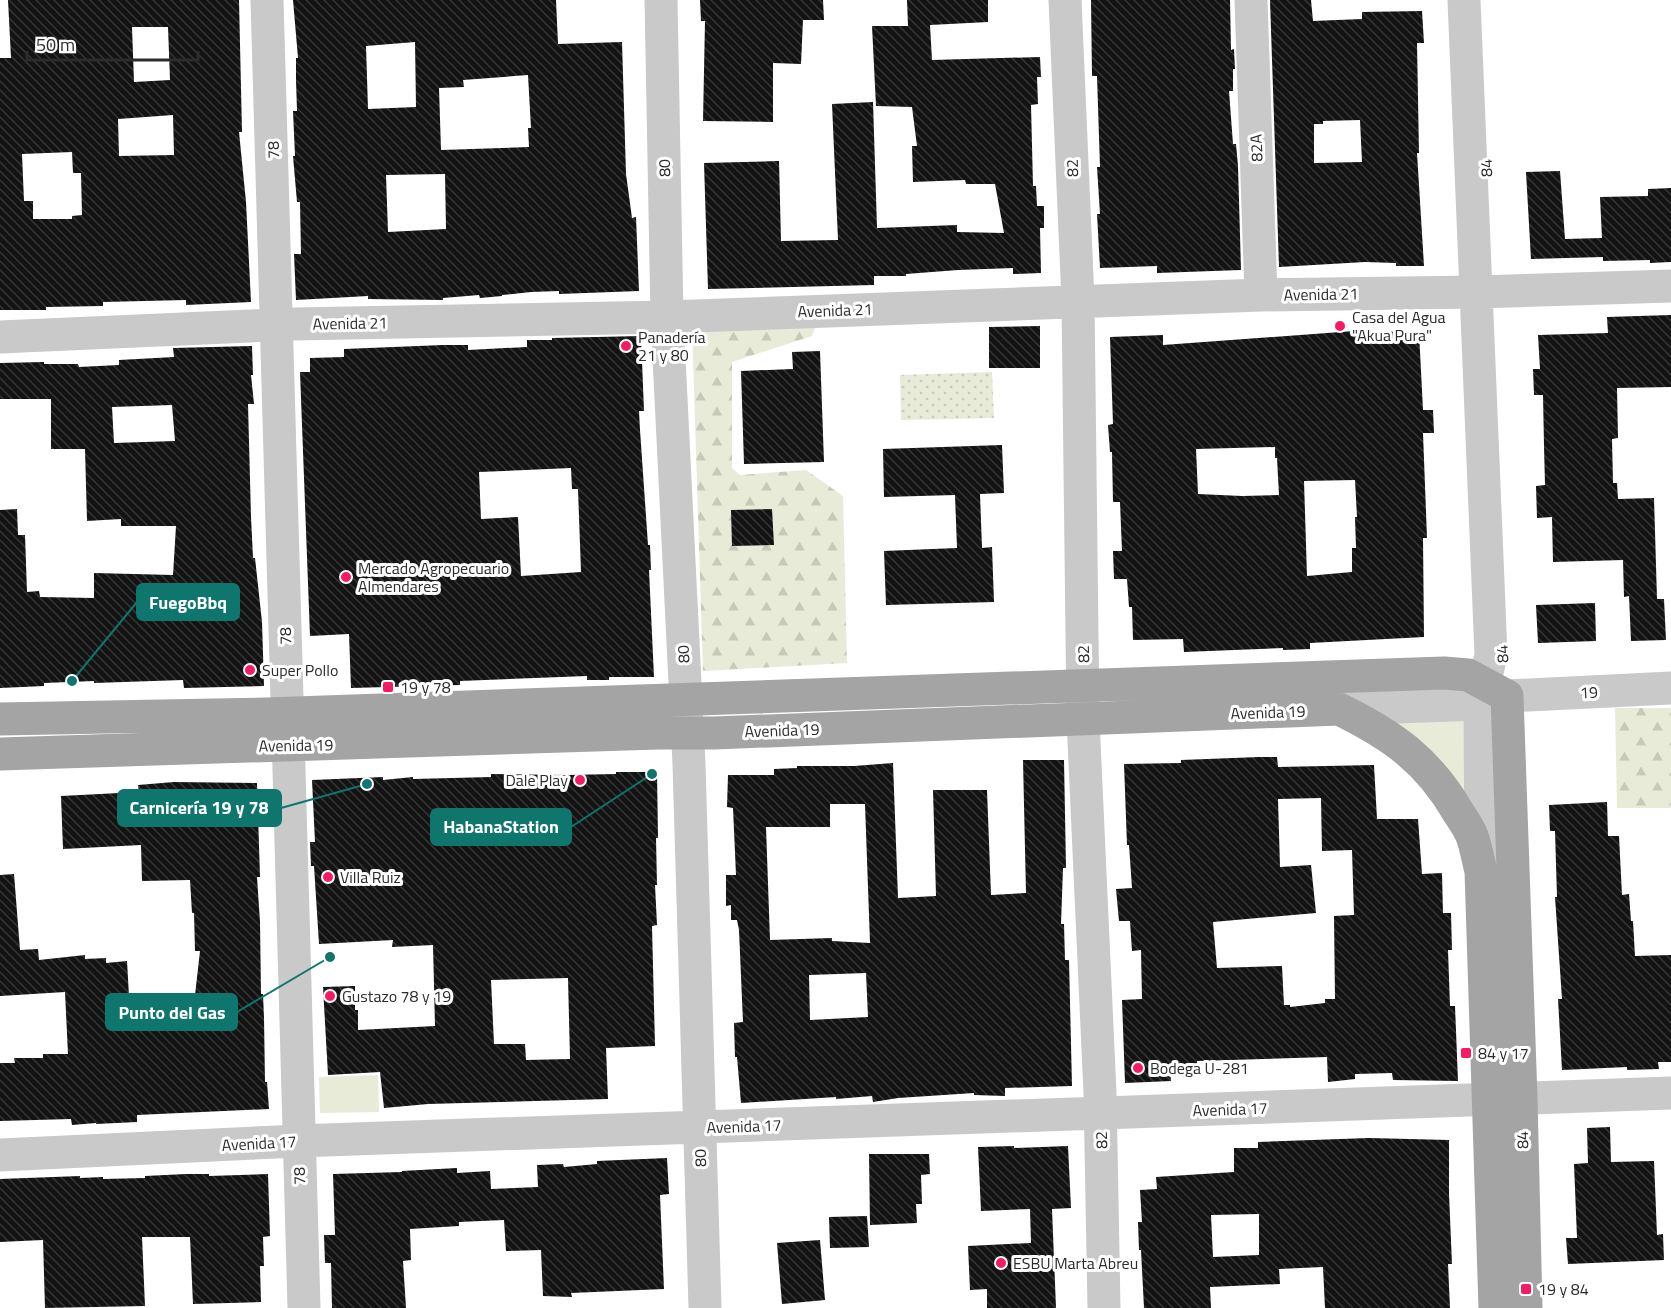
<svg xmlns="http://www.w3.org/2000/svg" width="1671" height="1308" viewBox="0 0 1671 1308" font-family="'Titillium Web',sans-serif">
  <style>
    .green { fill: #e7ebd7 }
    .forest { fill: url(#forest-firs) }
    .garden { fill: url(#garden-dots) }
    .building { fill: url(#building-back-hatch); fill-rule: evenodd }
    .lines { fill: none; stroke-linecap: round; stroke-linejoin: round }
    .minor { stroke: #c9c9c9; stroke-width: 33 }
    .major { stroke: #a4a4a4; stroke-width: 33 }
    .poi-dot { fill: #f51b63; stroke: #fff; stroke-width: 2 }
    .labels { text-anchor: middle; dominant-baseline: central; stroke-width: 6; stroke-linejoin: round; paint-order: stroke }
    .street-label { font-size: 16px; fill: #2c2c2c; stroke: #fff }
    .poi-label { font-size: 16px; fill: #2c2c2c; stroke: #fff; text-anchor: start }
    .leader { fill: none; stroke: #0f766e; stroke-width: 2 }
    .callout-dot { fill: #0f766e; stroke: #fff; stroke-width: 2 }
    .callout { fill: #0f766e; stroke: #0f766e; stroke-width: 2 }
    .callout-label { font-size: 18px; text-anchor: middle; font-weight: bold; fill: #fff }
  </style>
  <defs>
    <pattern id="forest-firs" width="22" height="20" patternUnits="userSpaceOnUse" patternTransform="scale(1.5)"><rect width="22" height="20" fill="#e7ebd7"/><path d="M5 1l3.5 6h-7zM16 11l3.5 6h-7z" fill="#c6cab9"/></pattern>
    <pattern id="garden-dots" width="8" height="8" patternUnits="userSpaceOnUse" patternTransform="scale(1.5)"><rect width="8" height="8" fill="#e7ebd7"/><path d="M2 2h.1M6 6h.1" fill="none" stroke="#c6cab9" stroke-width="1.8" stroke-linecap="round"/></pattern>
    <pattern id="building-back-hatch" width="6" height="6" patternUnits="userSpaceOnUse" patternTransform="scale(1.5)"><rect width="6" height="6" fill="#131313"/><path d="M-1 5l2 2M0 0l6 6M5-1l2 2" fill="none" stroke="#363636"/></pattern>
  </defs>
  <rect width="100%" height="100%" fill="#fff"/>
  <path class="green" d="M 1480,704 L 1478,859 L 1373,726 Z
    M 378,1075 L 379,1112 L 320,1113 L 319,1077 Z"/>
  <path class="forest" d="M 818,320 L 812,336 L 732,362 L 732,468 L 740,475 L 806,470 L 843,496 L 847,663 L 703,671 L 692,326 Z
    M 1615,708 L 1671,708 L 1671,808 L 1617,808 Z"/>
  <path class="garden" d="M 992,372 L 994,418 L 901,420 L 900,375 Z"/>
  <path class="building" d="M 8,0 L 239,0 L 242,132 L 239,132 L 246,202 L 251,302 L 186,305 L 186,300 L 103,302 L 103,306 L 46,307 L 46,310 L 0,310 L 0,58 L 11,58 ZM 132,27 L 168,27 L 170,80 L 134,82 ZM 173,115 L 174,155 L 119,156 L 118,119 ZM 72,152 L 73,173 L 81,173 L 82,215 L 72,216 L 72,219 L 33,219 L 33,201 L 24,201 L 22,154 Z
    M 293,0 L 556,0 L 558,44 L 622,42 L 626,174 L 632,218 L 636,217 L 639,291 L 559,294 L 559,291 L 531,292 L 502,295 L 502,296 L 480,298 L 479,295 L 443,298 L 443,300 L 368,299 L 368,296 L 296,300 L 294,254 L 301,254 L 300,202 L 297,202 L 293,156 L 295,156 L 293,111 L 297,111 L 296,80 L 296,58 L 298,58 ZM 415,42 L 416,107 L 368,109 L 366,46 ZM 528,75 L 531,128 L 528,128 L 529,147 L 441,150 L 439,88 L 464,87 L 463,80 ZM 445,174 L 446,229 L 388,232 L 386,175 Z
    M 700,0 L 823,0 L 824,20 L 803,20 L 801,64 L 773,63 L 773,122 L 703,121 L 705,21 L 701,21 Z
    M 907,0 L 988,0 L 988,22 L 930,25 L 932,60 L 1040,57 L 1041,77 L 1037,77 L 1038,104 L 1031,105 L 1033,186 L 1036,186 L 1037,206 L 1044,206 L 1044,228 L 1040,228 L 1041,273 L 1013,274 L 1013,268 L 958,270 L 906,274 L 906,276 L 874,276 L 874,285 L 708,289 L 704,163 L 779,161 L 781,241 L 838,240 L 832,104 L 873,102 L 877,228 L 957,225 L 957,232 L 1004,233 L 995,184 L 966,184 L 965,180 L 913,182 L 912,146 L 917,146 L 912,107 L 876,106 L 872,26 L 908,26 Z
    M 1091,0 L 1230,0 L 1231,50 L 1234,49 L 1235,69 L 1233,69 L 1233,91 L 1229,91 L 1233,144 L 1236,144 L 1238,166 L 1241,270 L 1157,273 L 1157,266 L 1100,268 L 1097,214 L 1100,214 L 1097,167 L 1100,167 L 1097,76 L 1092,76 Z
    M 1270,0 L 1311,0 L 1313,21 L 1362,19 L 1362,12 L 1422,11 L 1424,43 L 1417,43 L 1419,153 L 1417,153 L 1424,266 L 1396,266 L 1396,263 L 1365,262 L 1279,267 ZM 1360,120 L 1362,162 L 1314,163 L 1314,124 L 1323,124 L 1323,121 Z
    M 1560,171 L 1565,239 L 1602,238 L 1600,197 L 1648,196 L 1648,189 L 1671,188 L 1671,262 L 1650,263 L 1650,260 L 1603,261 L 1603,257 L 1531,259 L 1526,172 Z
    M 1671,315 L 1671,387 L 1617,388 L 1618,438 L 1612,439 L 1613,483 L 1617,483 L 1618,499 L 1654,498 L 1657,599 L 1664,599 L 1666,640 L 1631,641 L 1629,596 L 1624,597 L 1623,560 L 1553,562 L 1552,517 L 1537,518 L 1536,486 L 1545,485 L 1544,446 L 1543,395 L 1534,395 L 1533,369 L 1540,369 L 1538,335 L 1608,333 L 1607,317 Z
    M 1040,326 L 1040,368 L 989,368 L 989,327 Z
    M 1354,331 L 1419,332 L 1423,410 L 1433,410 L 1434,433 L 1423,433 L 1427,538 L 1423,538 L 1424,637 L 1310,643 L 1310,649 L 1283,650 L 1283,648 L 1184,652 L 1183,639 L 1133,640 L 1132,607 L 1129,607 L 1127,579 L 1114,579 L 1113,551 L 1122,551 L 1120,502 L 1113,502 L 1112,452 L 1110,452 L 1108,425 L 1113,424 L 1110,337 L 1163,335 L 1163,345 ZM 1275,447 L 1275,458 L 1277,458 L 1279,495 L 1242,496 L 1198,494 L 1196,449 ZM 1355,480 L 1357,517 L 1355,517 L 1356,548 L 1352,548 L 1352,572 L 1307,576 L 1304,481 Z
    M 641,336 L 644,411 L 639,411 L 640,430 L 648,545 L 650,545 L 651,570 L 649,570 L 654,677 L 609,677 L 609,680 L 587,680 L 587,676 L 460,681 L 460,685 L 351,688 L 349,634 L 310,636 L 300,372 L 310,372 L 310,358 L 344,357 L 344,349 L 443,345 L 468,345 L 468,350 L 527,347 L 527,340 L 552,340 L 552,338 ZM 571,468 L 572,489 L 578,489 L 581,572 L 521,576 L 518,517 L 481,519 L 479,472 Z
    M 252,346 L 253,375 L 251,375 L 254,404 L 248,404 L 251,517 L 253,558 L 255,558 L 262,622 L 264,686 L 184,688 L 183,680 L 94,683 L 94,681 L 44,683 L 44,686 L 0,688 L 0,510 L 17,509 L 18,535 L 25,535 L 27,592 L 39,591 L 40,597 L 94,598 L 94,573 L 173,575 L 176,526 L 121,526 L 121,519 L 87,521 L 85,449 L 51,449 L 51,399 L 0,399 L 0,363 L 44,362 L 44,364 L 78,364 L 79,367 L 119,365 L 119,360 L 174,357 L 173,348 ZM 172,405 L 175,441 L 114,443 L 112,407 Z
    M 820,351 L 824,462 L 744,464 L 741,371 L 793,369 L 792,352 Z
    M 1002,445 L 1004,493 L 980,494 L 982,548 L 992,547 L 994,602 L 886,605 L 884,551 L 957,548 L 955,495 L 884,497 L 883,449 Z
    M 772,509 L 774,545 L 732,546 L 731,510 Z
    M 1595,603 L 1596,641 L 1538,643 L 1536,605 Z
    M 1259,757 L 1277,757 L 1278,767 L 1374,765 L 1377,819 L 1418,819 L 1422,874 L 1442,873 L 1443,913 L 1451,913 L 1452,950 L 1448,950 L 1450,1006 L 1455,1006 L 1458,1081 L 1393,1080 L 1392,1073 L 1355,1074 L 1355,1079 L 1328,1082 L 1327,1057 L 1197,1061 L 1198,1069 L 1170,1070 L 1171,1081 L 1125,1083 L 1122,1000 L 1142,999 L 1141,950 L 1132,951 L 1130,921 L 1119,921 L 1116,889 L 1132,888 L 1129,845 L 1127,845 L 1124,764 L 1181,763 L 1181,760 ZM 1321,798 L 1322,851 L 1352,850 L 1354,915 L 1334,916 L 1335,999 L 1325,999 L 1325,1003 L 1290,1007 L 1290,1005 L 1284,1005 L 1282,966 L 1217,968 L 1213,922 L 1316,913 L 1311,865 L 1280,867 L 1278,799 Z
    M 1023,760 L 1064,760 L 1066,868 L 1063,868 L 1061,924 L 1064,924 L 1065,960 L 1069,960 L 1072,1086 L 1005,1088 L 1005,1096 L 974,1095 L 974,1093 L 898,1098 L 873,1102 L 872,1096 L 836,1099 L 836,1097 L 741,1103 L 737,1057 L 735,1057 L 734,1023 L 743,1022 L 739,930 L 737,920 L 731,920 L 731,905 L 726,906 L 726,875 L 736,875 L 733,808 L 727,807 L 728,775 L 774,775 L 774,769 L 797,768 L 797,766 L 854,766 L 893,763 L 898,898 L 936,896 L 933,790 L 987,790 L 991,895 L 1026,893 ZM 830,804 L 865,804 L 870,943 L 832,941 L 832,938 L 770,940 L 766,827 L 830,827 ZM 866,973 L 868,1017 L 810,1020 L 809,975 Z
    M 616,772 L 657,772 L 658,838 L 656,838 L 657,885 L 655,885 L 657,925 L 652,926 L 655,1046 L 606,1048 L 608,1099 L 428,1104 L 384,1108 L 380,1072 L 328,1075 L 323,987 L 355,986 L 355,1010 L 358,1010 L 358,1030 L 435,1026 L 433,945 L 392,947 L 393,940 L 319,944 L 314,866 L 311,866 L 310,842 L 315,842 L 312,780 L 383,777 L 383,780 L 413,777 L 413,779 L 491,777 L 491,774 L 567,775 L 616,774 ZM 568,978 L 570,1059 L 526,1060 L 525,1044 L 494,1044 L 491,980 Z
    M 174,782 L 257,783 L 260,877 L 257,877 L 260,922 L 261,994 L 263,994 L 264,1018 L 265,1082 L 267,1082 L 269,1109 L 137,1115 L 137,1122 L 96,1124 L 96,1123 L 72,1125 L 71,1119 L 0,1121 L 0,1063 L 15,1063 L 14,1058 L 43,1058 L 43,1054 L 68,1054 L 65,992 L 0,996 L 0,875 L 14,874 L 20,950 L 38,949 L 39,960 L 85,955 L 85,959 L 106,958 L 106,963 L 127,961 L 129,996 L 163,994 L 163,997 L 195,995 L 200,951 L 195,951 L 194,913 L 192,913 L 190,880 L 142,881 L 141,845 L 63,849 L 61,796 L 139,792 L 138,785 Z
    M 1607,802 L 1608,836 L 1619,836 L 1622,895 L 1629,894 L 1631,921 L 1633,921 L 1635,956 L 1671,955 L 1671,1062 L 1658,1062 L 1659,1069 L 1627,1070 L 1627,1067 L 1562,1070 L 1558,999 L 1562,999 L 1555,897 L 1557,897 L 1555,831 L 1550,831 L 1549,805 Z
    M 1610,1127 L 1611,1162 L 1654,1161 L 1657,1235 L 1663,1234 L 1664,1260 L 1568,1264 L 1566,1238 L 1577,1238 L 1574,1164 L 1588,1163 L 1587,1128 Z
    M 1369,1138 L 1449,1140 L 1449,1194 L 1452,1264 L 1448,1264 L 1450,1308 L 1325,1308 L 1323,1267 L 1279,1269 L 1280,1284 L 1210,1287 L 1211,1308 L 1144,1308 L 1141,1250 L 1139,1250 L 1138,1222 L 1142,1222 L 1140,1190 L 1157,1189 L 1156,1177 L 1234,1172 L 1234,1148 L 1258,1148 L 1258,1142 ZM 1259,1214 L 1259,1255 L 1213,1257 L 1211,1215 Z
    M 1014,1146 L 1014,1148 L 1068,1146 L 1071,1208 L 1052,1209 L 1056,1308 L 987,1308 L 987,1289 L 970,1290 L 968,1246 L 1031,1243 L 1030,1209 L 981,1211 L 978,1147 Z
    M 869,1154 L 929,1154 L 930,1174 L 921,1175 L 922,1204 L 916,1204 L 917,1223 L 870,1225 Z
    M 667,1158 L 669,1194 L 660,1195 L 664,1289 L 571,1293 L 572,1297 L 543,1296 L 541,1250 L 506,1251 L 504,1220 L 459,1222 L 459,1226 L 410,1229 L 411,1260 L 403,1261 L 406,1308 L 332,1308 L 331,1263 L 325,1263 L 324,1235 L 335,1235 L 333,1174 L 402,1172 L 402,1171 L 457,1168 L 457,1173 L 490,1171 L 491,1189 L 538,1187 L 537,1165 L 563,1164 L 564,1167 L 597,1164 L 597,1161 Z
    M 186,1174 L 209,1174 L 209,1176 L 268,1174 L 270,1236 L 263,1237 L 264,1266 L 260,1266 L 261,1302 L 193,1304 L 190,1237 L 142,1237 L 145,1306 L 45,1308 L 43,1240 L 0,1242 L 0,1179 L 80,1176 L 80,1178 L 103,1177 L 103,1179 L 145,1178 L 145,1176 Z
    M 867,1216 L 869,1247 L 830,1248 L 829,1217 Z
    M 820,1240 L 825,1300 L 782,1304 L 777,1243 Z"/>
  <g class="lines">
    <path class="minor" d="M 267,0 C 283,436 289,872 304,1308
      M 661,0 L 667,317 L 689,764 L 705,1308
      M 1065,0 L 1078,301 L 1083,719 L 1100,1093 L 1104,1308
      M 1251,0 L 1261,295
      M 1464,0 L 1491,655 L 1480,704 L 1481,861
      M 0,337 L 294,324 L 667,317 L 1261,295 L 1477,292 L 1671,286
      M 1339,709 L 1480,704 L 1507,696 L 1671,688
      M 0,1155 L 298,1141 L 1671,1093"/>
    <path class="major" d="M 0,719 L 266,714 L 1444,673 L 1468,675 L 1507,696 L 1521,1098 L 1526,1308
      M 0,754 L 658,733 L 714,733 L 1339,709 C 1392,735 1428,760 1458,812 C 1463,820 1469,828 1472,836 C 1476,847 1478,860 1481,871 L 1495,1308"/>
  </g>
  <g class="poi-dot">
    <circle cx="1340" cy="326" r="6"/>
    <circle cx="626" cy="346" r="6"/>
    <circle cx="346" cy="577" r="6"/>
    <circle cx="250" cy="670" r="6"/>
    <rect x="382" y="681" width="12" height="12" rx="3"/>
    <circle cx="580" cy="780" r="6"/>
    <circle cx="328" cy="877" r="6"/>
    <circle cx="330" cy="996" r="6"/>
    <rect x="1460" y="1047" width="12" height="12" rx="3"/>
    <circle cx="1138" cy="1068" r="6"/>
    <circle cx="1001" cy="1263" r="6"/>
    <rect x="1520" y="1283" width="12" height="12" rx="3"/>
  </g>
  <g class="labels">
    <g class="street-label">
      <text transform="translate(1256 148) rotate(-92)">82A</text>
      <text transform="translate(273 150) rotate(-92)">78</text>
      <text transform="translate(664 168) rotate(-91)">80</text>
      <text transform="translate(1072 168) rotate(-92)">82</text>
      <text transform="translate(1486 168) rotate(-92)">84</text>
      <text transform="translate(1321 294) rotate(-1)">Avenida 21</text>
      <text transform="translate(835 310) rotate(-2)">Avenida 21</text>
      <text transform="translate(350 323) rotate(-1)">Avenida 21</text>
      <text transform="translate(285 636) rotate(-91)">78</text>
      <text transform="translate(683 654) rotate(-93)">80</text>
      <text transform="translate(1083 654) rotate(-91)">82</text>
      <text transform="translate(1502 654) rotate(-94)">84</text>
      <text transform="translate(1589 692) rotate(-3)">19</text>
      <text transform="translate(1268 712) rotate(-2)">Avenida 19</text>
      <text transform="translate(782 730) rotate(-2)">Avenida 19</text>
      <text transform="translate(296 745) rotate(-1)">Avenida 19</text>
      <text transform="translate(1230 1109) rotate(-2)">Avenida 17</text>
      <text transform="translate(744 1126) rotate(-2)">Avenida 17</text>
      <text transform="translate(1101 1140) rotate(-91)">82</text>
      <text transform="translate(1522 1140) rotate(-91)">84</text>
      <text transform="translate(259 1143) rotate(-3)">Avenida 17</text>
      <text transform="translate(700 1158) rotate(-92)">80</text>
      <text transform="translate(299 1176) rotate(-92)">78</text>
    </g>
    <g class="poi-label">
      <text x="1352" y="317">Casa del Agua<tspan x="1352" dy="18">"Akua Pura"</tspan></text>
      <text x="638" y="337">Panadería<tspan x="638" dy="18">21 y 80</tspan></text>
      <text x="358" y="568">Mercado Agropecuario<tspan x="358" dy="18">Almendares</tspan></text>
      <text x="262" y="670">Super Pollo</text>
      <text x="400" y="687">19 y 78</text>
      <text x="568" y="780" text-anchor="end">Dale Play</text>
      <text x="340" y="877">Villa Ruiz</text>
      <text x="342" y="996">Gustazo 78 y 19</text>
      <text x="1478" y="1053">84 y 17</text>
      <text x="1150" y="1068">Bodega U-281</text>
      <text x="1013" y="1263">ESBU Marta Abreu</text>
      <text x="1538" y="1289">19 y 84</text>
    </g>
  </g>
  <path class="leader" d="M72 681L137 602M367 784L281 808M652 774L571 827M330 957L237 1012"/>
  <g class="callout-dot">
    <circle cx="72" cy="681" r="6"/>
    <circle cx="367" cy="784" r="6"/>
    <circle cx="652" cy="774" r="6"/>
    <circle cx="330" cy="957" r="6"/>
  </g>
  <g class="callout">
    <rect x="137" y="584" width="102" height="36" rx="6"/>
    <rect x="118" y="790" width="163" height="36" rx="6"/>
    <rect x="431" y="809" width="140" height="36" rx="6"/>
    <rect x="106" y="994" width="131" height="36" rx="6"/>
  </g>
  <g class="callout-label">
    <text x="188" y="609">FuegoBbq</text>
    <text x="199" y="814">Carnicería 19 y 78</text>
    <text x="501" y="833">HabanaStation</text>
    <text x="172" y="1019">Punto del Gas</text>
  </g>
  <path d="M27 51v9h171v-9" fill="none" stroke="#2c2c2c" stroke-width="3"/>
  <text x="36" y="51" font-size="18" fill="#2c2c2c" stroke="#ffffff" stroke-width="4.5" paint-order="stroke">50 m</text>
</svg>
